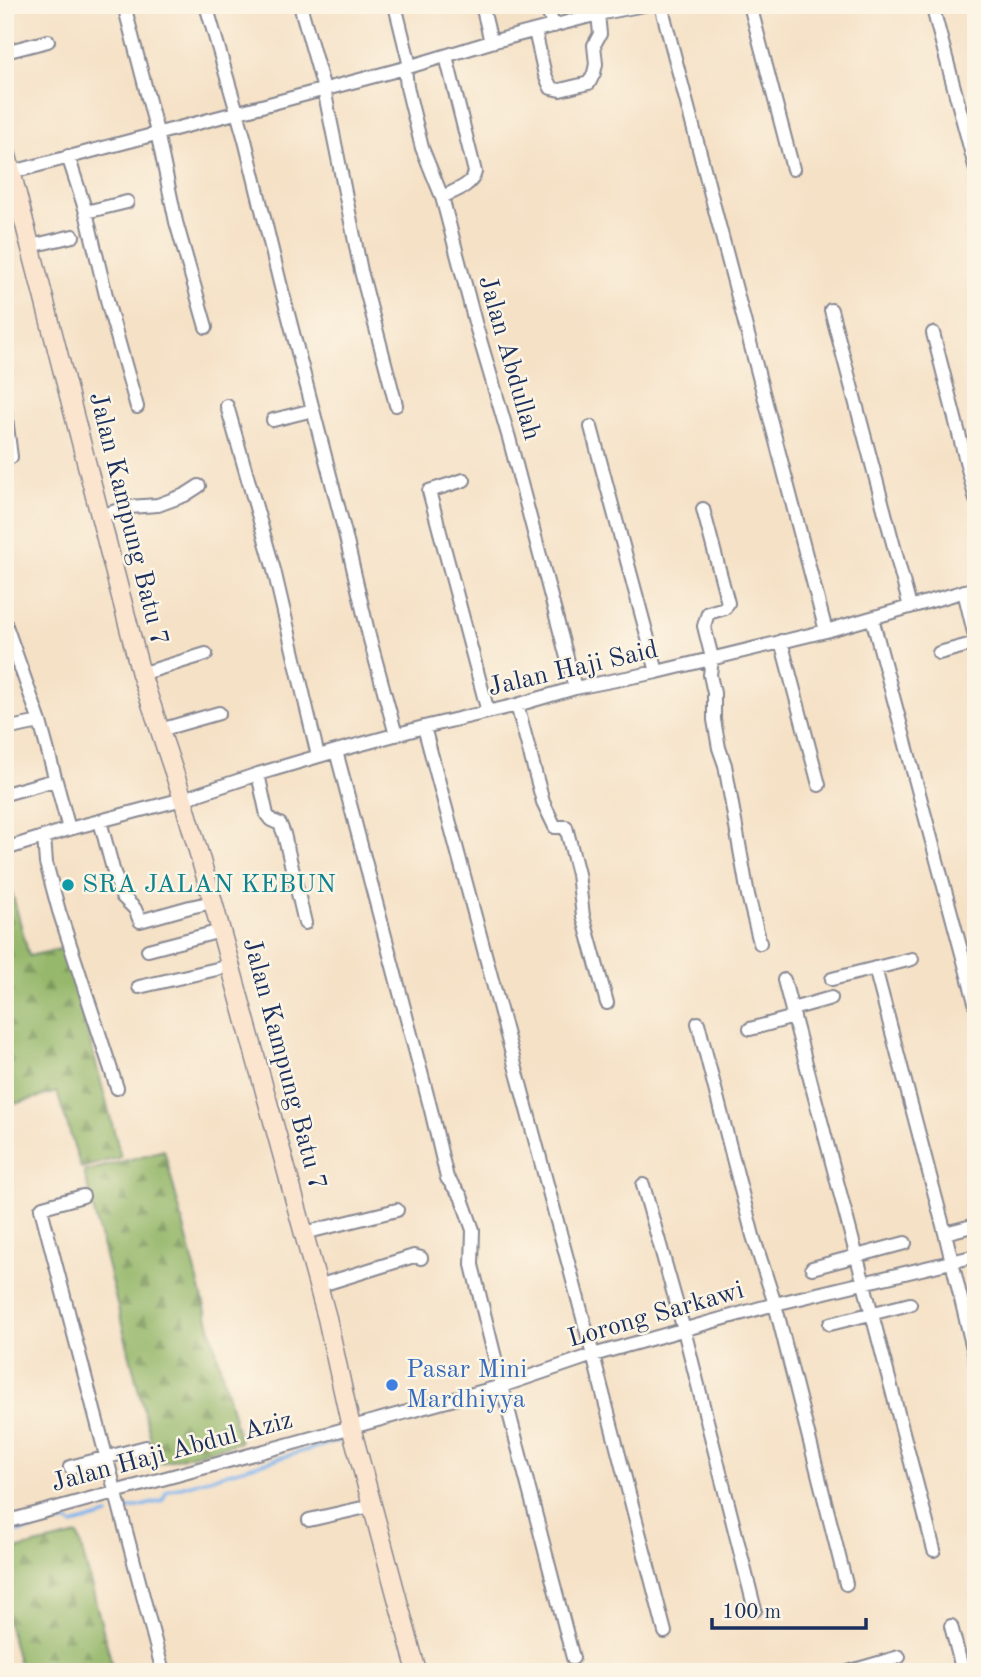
<svg xmlns="http://www.w3.org/2000/svg" width="981" height="1677" viewBox="0 0 981 1677" font-family="'Old Standard TT',serif">
  <style>
    .forest { fill: url(#forest-firs); stroke: #587465; stroke-width: 2 }
    .lines { fill: none; stroke-linecap: round; stroke-linejoin: round }
    .stream { stroke: #7fb5ee; stroke-width: 3.5 }
    .street-casing { stroke: #888892; stroke-width: 16 }
    .secondary-casing { stroke: #888892; stroke-width: 21 }
    .street { stroke: #fff; stroke-width: 12 }
    .secondary { stroke: #fbe5cf; stroke-width: 18 }
    .culture-dot { fill: #0f9aa8; stroke: #fcf5e5; stroke-width: 2.5 }
    .shop-dot { fill: #3f7fe0; stroke: #fcf5e5; stroke-width: 2.5 }
    .labels { text-anchor: middle; dominant-baseline: central; stroke-width: 5; stroke-linejoin: round; paint-order: stroke }
    .street-label { font-size: 26px; fill: #1b2f5e; stroke: #fcf5e5 }
    .culture-label { font-size: 26px; fill: #0d838f; stroke: #fcf5e5; text-anchor: start }
    .shop-label { font-size: 26px; fill: #366cbe; stroke: #fcf5e5; text-anchor: start }
  </style>
  <defs>
    <pattern id="forest-firs" width="22" height="20" patternUnits="userSpaceOnUse" patternTransform="scale(1.75)"><rect width="22" height="20" fill="#96b86c"/><path d="M5 1l3.5 6h-7zM16 11l3.5 6h-7z" fill="#7a965c"/></pattern>
  </defs>
  <rect width="100%" height="100%" fill="#fcf5e5"/>
  <filter id="ink" filterUnits="userSpaceOnUse"><feTurbulence type="fractalNoise" baseFrequency=".0143" numOctaves="2"/><feDisplacementMap in="SourceGraphic" scale="14" xChannelSelector="R" yChannelSelector="G"/><feConvolveMatrix kernelMatrix="1 2 1 2 8 2 1 2 1" color-interpolation-filters="sRGB"/></filter>
  <filter id="wash" filterUnits="userSpaceOnUse"><feTurbulence type="fractalNoise" baseFrequency=".00686" numOctaves="4" result="noise"/><feDisplacementMap in="SourceGraphic" scale="28" xChannelSelector="R" yChannelSelector="G"/><feGaussianBlur stdDeviation="1.57" result="paint"/><feColorMatrix in="noise" values="0 0 0 0 0 0 0 0 0 0 0 0 0 0 0 0 0 1.4 0 .05"/><feComposite in="paint" operator="in"/></filter>
  <g filter="url(#wash)">
    <rect width="100%" height="100%" fill="#f5e1c6"/>
    <path class="forest" d="M 5,866 L 29,956 L 65,948 L 121,1157 L 81,1168 L 57,1092 L 14,1104 L 5,1069 Z
      M 164,1150 L 240,1442 L 157,1464 L 84,1172 Z
      M 78,1535 L 114,1672 L 21,1672 L 5,1612 L 5,1552 Z"/>
    <g class="lines">
      <path class="stream" d="M 362,1433 L 365,1433
        M 125,1510 L 162,1501 L 167,1491 L 345,1439
        M 5,1535 L 66,1521 L 73,1525 L 108,1515"/>
    </g>
  </g>
  <g filter="url(#ink)">
    <g class="lines">
      <g class="street-casing">
        <path id="street" d="M 124,5 L 157,132 L 176,222 L 206,327
          M 206,5 L 245,140 L 280,283 L 345,533 L 369,636 L 396,735
          M 300,5 L 324,89 L 361,271 L 396,405
          M 395,5 L 410,66
          M 482,5 L 491,42
          M 545,5 L 554,26
          M 661,5 L 826,631
          M 750,5 L 793,169
          M 932,5 L 976,170
          M 535,31 L 545,75 L 551,88 L 560,90 L 589,83 L 594,73 L 596,64 L 594,45 L 600,34 L 598,14
          M 5,52 L 48,41
          M 446,56 L 475,172 C 472,186 454,191 442,197 L 476,326 L 509,438 L 575,688
          M 405,68 L 407,87 L 422,148 L 442,197
          M 68,156 L 86,212 L 109,308 L 137,407
          M 5,174 L 405,68 L 491,42 L 598,14 L 644,5
          M 86,212 L 127,202
          M 31,246 L 73,236
          M 831,310 L 910,607
          M 933,333 L 976,500
          M 227,406 L 274,570 L 318,756
          M 5,410 L 11,457
          M 273,420 L 313,410
          M 591,427 L 657,672
          M 464,480 L 429,491 L 488,712
          M 703,509 L 728,603 L 725,608 L 708,613 L 704,626 L 712,658 L 710,675 L 714,693 L 714,720 L 719,748 L 725,765 L 748,895 L 760,943
          M 100,516 L 129,507 L 158,505 L 185,495 L 199,486
          M 964,591 L 976,641
          M 872,618 L 976,1006
          M 5,623 L 40,722 L 69,829
          M 781,641 L 819,785
          M 939,653 L 976,643
          M 141,674 L 206,654
          M 517,705 L 543,802 L 555,827 L 566,827 L 578,874 L 583,916 L 607,1003
          M 424,727 L 593,1355 L 665,1632
          M 5,729 L 40,722
          M 160,730 L 219,713
          M 336,751 L 431,1110 L 447,1178 L 461,1196 L 473,1230 L 472,1265 L 502,1386 L 573,1658
          M 258,774 L 267,815 L 271,820 L 280,824 L 284,834 L 305,923
          M 5,794 L 55,780
          M 100,821 L 114,873 L 122,896 L 135,909 L 140,921 L 190,907 L 213,902
          M 44,837 L 46,863 L 59,911 L 117,1088
          M 5,849 L 69,829 L 183,799 L 258,774 L 336,751 L 424,727 L 517,705 L 575,688 L 657,672 L 826,631 L 976,588
          M 148,950 L 221,931
          M 875,968 L 945,1233 L 976,1361
          M 832,979 L 912,959
          M 784,980 L 934,1550
          M 139,987 L 230,966
          M 792,1009 L 831,998
          M 698,1023 L 753,1236 L 775,1304 L 846,1584
          M 750,1029 L 794,1017
          M 643,1185 L 684,1330 L 755,1610
          M 83,1196 L 43,1207 L 41,1209 L 163,1672
          M 304,1233 L 397,1210
          M 945,1233 L 976,1225
          M 812,1268 L 905,1243
          M 318,1286 L 414,1256 L 421,1258
          M 830,1324 L 910,1304
          M 70,1467 L 146,1447
          M 309,1520 L 371,1506
          M 5,1522 L 502,1386 L 593,1355 L 775,1304 L 976,1256
          M 951,1626 L 963,1672
          M 848,1672 L 899,1657"/>
      </g>
      <g class="secondary-casing">
        <path id="secondary" d="M 5,148 L 141,674 L 183,799 L 213,902 L 327,1318 L 351,1427 L 417,1672"/>
      </g>
      <use href="#street" class="street"/>
      <use href="#secondary" class="secondary"/>
    </g>
  </g>
  <circle class="culture-dot" cx="68" cy="885" r="7"/>
  <circle class="shop-dot" cx="392" cy="1385" r="7"/>
  <g class="labels">
    <g class="street-label">
      <text transform="translate(509 358) rotate(74)">Jalan Abdullah</text>
      <text transform="translate(128 519) rotate(76)">Jalan Kampung Batu 7</text>
      <text transform="translate(573 669) rotate(-13)">Jalan Haji Said</text>
      <text transform="translate(284 1064) rotate(75)">Jalan Kampung Batu 7</text>
      <text transform="translate(656 1315) rotate(-16)">Lorong Sarkawi</text>
      <text transform="translate(172 1452) rotate(-15)">Jalan Haji Abdul Aziz</text>
    </g>
    <g class="culture-label">
      <text x="82" y="885">SRA JALAN KEBUN</text>
    </g>
    <g class="shop-label">
      <text x="406" y="1370">Pasar Mini<tspan x="406" dy="30">Mardhiyya</tspan></text>
    </g>
  </g>
  <rect width="981" height="1677" fill="none" stroke="#fcf5e5" stroke-width="28"/>
  <path d="M712 1618v10h154v-10" fill="none" stroke="#1b2f5e" stroke-width="3.5"/>
  <text x="722" y="1618" font-size="21" fill="#1b2f5e" stroke="#fcf5e5" stroke-width="5" paint-order="stroke">100 m</text>
</svg>
